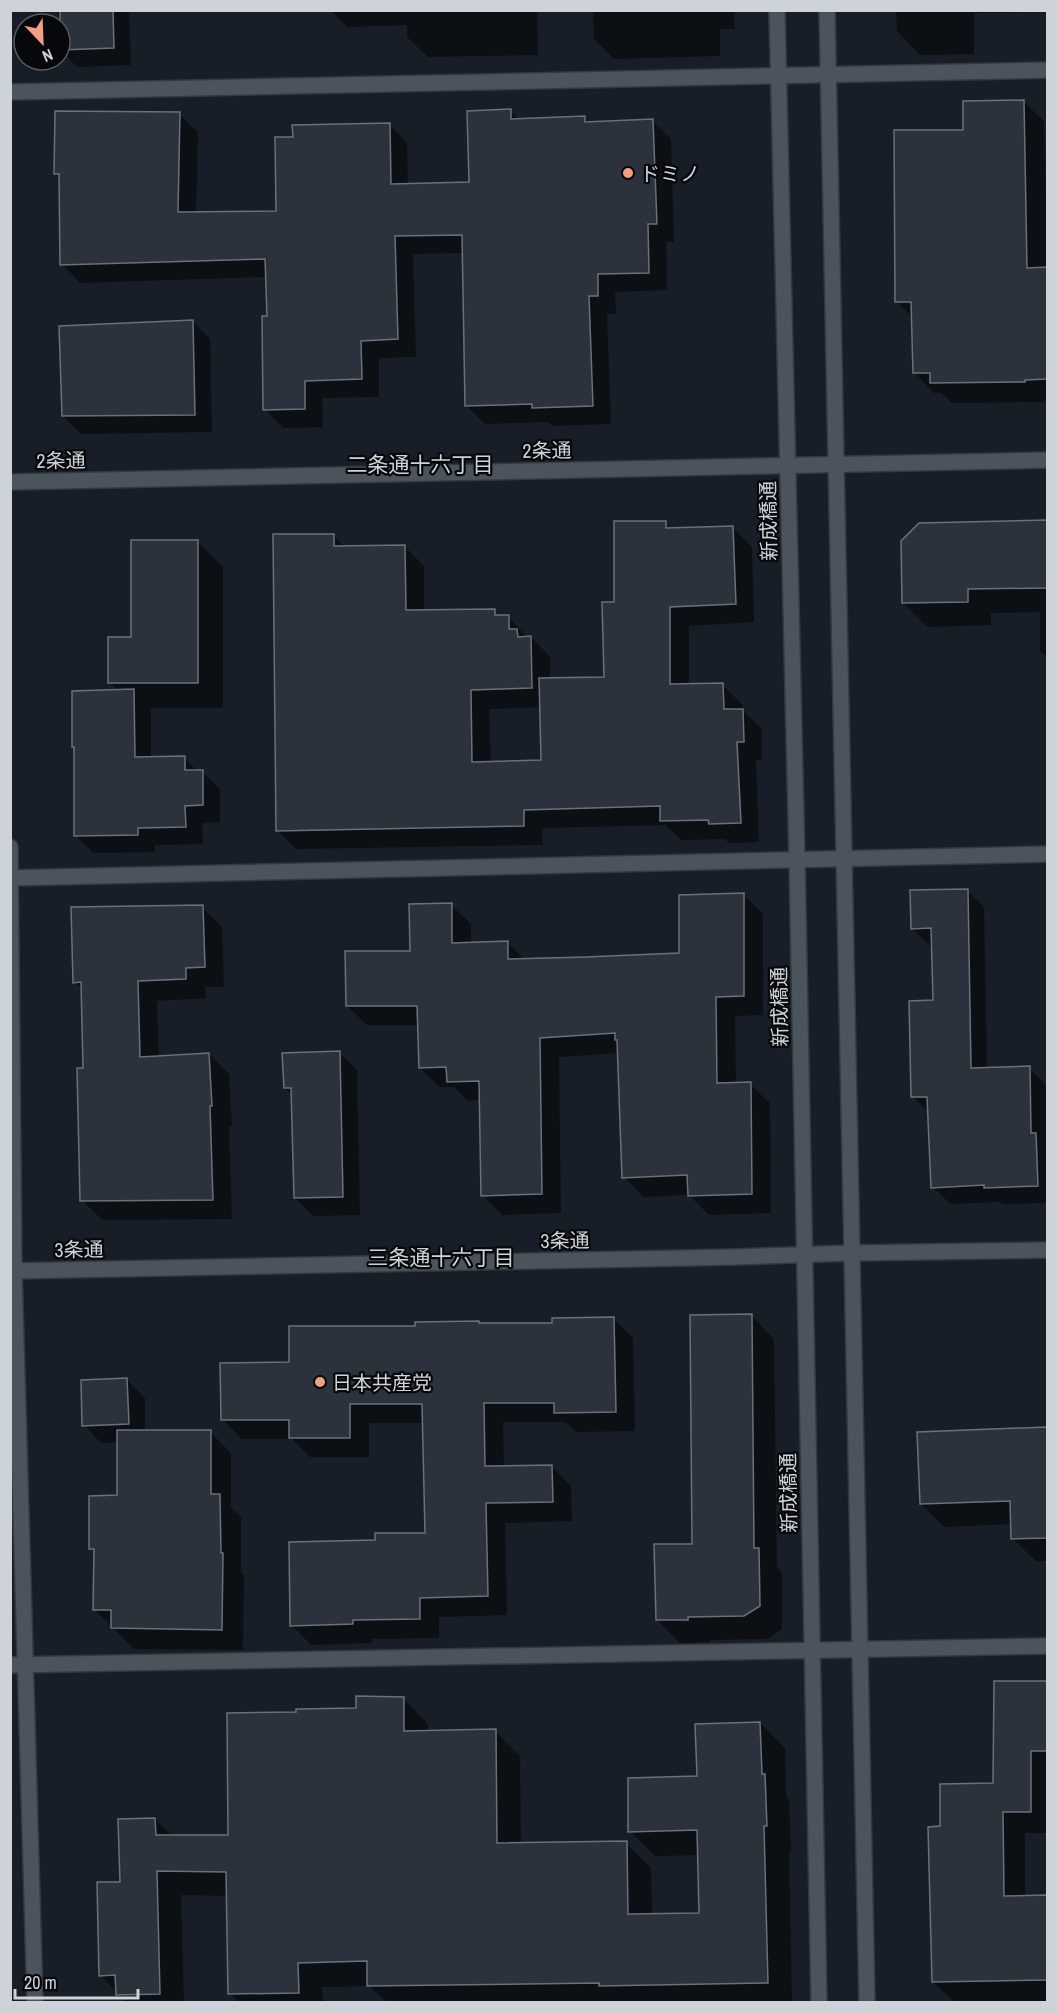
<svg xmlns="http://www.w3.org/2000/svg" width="1058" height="2013" viewBox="0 0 1058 2013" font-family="'Archivo Narrow','Noto Sans JP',sans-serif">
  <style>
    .shadow { fill: #0007; fill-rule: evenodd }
    .building { fill: #2b323c; stroke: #69717c; stroke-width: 1.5 }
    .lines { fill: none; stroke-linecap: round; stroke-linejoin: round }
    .street-casing { stroke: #34393f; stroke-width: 18 }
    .secondary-casing { stroke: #34393f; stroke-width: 18 }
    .street { stroke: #4b535d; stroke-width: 15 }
    .secondary { stroke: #4b535d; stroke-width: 15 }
    .poi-dot { fill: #f2a080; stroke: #06080c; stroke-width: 2 }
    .labels { text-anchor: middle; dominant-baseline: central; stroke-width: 4.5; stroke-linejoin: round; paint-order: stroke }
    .poi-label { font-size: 20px; fill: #ced3d9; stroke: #06080c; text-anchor: start }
    .street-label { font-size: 20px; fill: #ced3d9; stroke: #06080c }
    .neighbourhood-label { font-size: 21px; fill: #ced3d9; stroke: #06080c }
  </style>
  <rect width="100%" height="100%" fill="#171e27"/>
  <path class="shadow" d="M 58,10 L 129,10 L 131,65 L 77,67 L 60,50 Z
    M 331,10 L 537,10 L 538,55 L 428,57 L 407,37 L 407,25 L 347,27 Z
    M 593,10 L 734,10 L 735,29 L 720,29 L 720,56 L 614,59 L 594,39 Z
    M 896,10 L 1048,10 L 1048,12 L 974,13 L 974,54 L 920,55 L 897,31 Z
    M 1023,101 L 1044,121 L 1048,269 L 1048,400 L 1044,400 L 1044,402 L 952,403 L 941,393 L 934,393 L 914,372 L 913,318 L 896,301 L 965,132 Z
    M 510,111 L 520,120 L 584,117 L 590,123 L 653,121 L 671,139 L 674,242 L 666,242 L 667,290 L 615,292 L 616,314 L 607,314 L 611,424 L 552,426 L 549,422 L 485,424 L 466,406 L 463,253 L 413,254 L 416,357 L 379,358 L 379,397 L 322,398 L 323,427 L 283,428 L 265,409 L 269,318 L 267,277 L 80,283 L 62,264 L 60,179 L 55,173 L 179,114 L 198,132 L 196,214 L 278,213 L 294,138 L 389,124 L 407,143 L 408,185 L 471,184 Z
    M 193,321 L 210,339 L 212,432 L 81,434 L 63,416 Z
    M 1048,522 L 1048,658 L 1040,651 L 1040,612 L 991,613 L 991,625 L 927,627 L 903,603 L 920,524 Z
    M 665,523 L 672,529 L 732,527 L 752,547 L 754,622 L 689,626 L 689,685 L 722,685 L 742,704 L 742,710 L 762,729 L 762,760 L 756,760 L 759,842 L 729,843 L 725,839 L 681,840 L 666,825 L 542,828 L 543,845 L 296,849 L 277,830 L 333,535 L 345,547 L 405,547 L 424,566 L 424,611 L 494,611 L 500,617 L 508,617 L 528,638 L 531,637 L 550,657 L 550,680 L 606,678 L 615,603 ZM 541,707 L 543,762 L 491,763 L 489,709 Z
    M 198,542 L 223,567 L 223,708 L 151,708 L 151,758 L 184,758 L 198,772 L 202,772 L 220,789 L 220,822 L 202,823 L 203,844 L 155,845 L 155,852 L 93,853 L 75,835 L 118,691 L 110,683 L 133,638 Z
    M 967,890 L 984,908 L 987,1069 L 1029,1068 L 1046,1085 L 1048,1203 L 1003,1204 L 1000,1202 L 950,1204 L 933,1187 L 929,1113 L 913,1097 L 934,1002 L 933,946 L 930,946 L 912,928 Z
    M 744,895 L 763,914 L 763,1015 L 735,1016 L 736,1084 L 750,1084 L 770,1103 L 771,1213 L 709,1215 L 689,1195 L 643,1197 L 624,1177 L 619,1053 L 559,1057 L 561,1213 L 502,1215 L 483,1195 L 481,1100 L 468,1101 L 454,1087 L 440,1087 L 420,1068 L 419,1025 L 367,1025 L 347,1006 L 412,952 L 451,905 L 471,924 L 471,944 L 507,942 L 525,960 L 681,955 Z
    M 202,907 L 222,927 L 224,987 L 205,987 L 206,998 L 157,1001 L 159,1057 L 209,1054 L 229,1074 L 232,1125 L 229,1126 L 232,1219 L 102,1220 L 82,1200 L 85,1069 L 83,990 L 74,982 Z
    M 339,1053 L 357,1070 L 360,1215 L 313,1216 L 295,1198 L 292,1095 L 285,1088 Z
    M 752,1316 L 774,1339 L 777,1567 L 782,1573 L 782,1629 L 768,1639 L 710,1640 L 710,1642 L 680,1643 L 657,1620 L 694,1545 Z
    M 613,1318 L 633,1338 L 635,1431 L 576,1432 L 565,1422 L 503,1422 L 504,1467 L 551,1466 L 571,1486 L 572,1521 L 505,1523 L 507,1615 L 439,1617 L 439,1638 L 372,1639 L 372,1643 L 311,1645 L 291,1625 L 377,1542 L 426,1534 L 424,1423 L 369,1423 L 369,1457 L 310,1457 L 292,1439 L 242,1439 L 223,1420 L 291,1364 L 417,1327 L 554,1324 Z
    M 127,1380 L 145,1398 L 145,1431 L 210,1432 L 231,1453 L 231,1507 L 241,1517 L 241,1573 L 244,1575 L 243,1650 L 134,1649 L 94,1609 L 95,1552 L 91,1548 L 119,1497 L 119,1442 L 101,1443 L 84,1425 Z
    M 1048,1429 L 1048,1561 L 1036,1561 L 1012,1538 L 1012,1524 L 944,1527 L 921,1504 L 918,1434 Z
    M 995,1683 L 1048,1683 L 1048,1833 L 1025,1833 L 1025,1897 L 1048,1896 L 1048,2001 L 954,2002 L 933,1982 L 942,1827 L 995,1785 Z
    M 404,1699 L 428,1724 L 428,1732 L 495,1731 L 520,1756 L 521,1844 L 626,1843 L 651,1868 L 652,1915 L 701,1915 L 699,1855 L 655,1856 L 630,1831 L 699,1777 L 760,1723 L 785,1748 L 786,1797 L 789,1800 L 791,1851 L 789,1851 L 792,2002 L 386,2002 L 369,1986 L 322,1987 L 323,2002 L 239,2002 L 230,1994 L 228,1896 L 181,1895 L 184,2002 L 125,2002 L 101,1975 L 122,1883 L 155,1819 L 172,1836 L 229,1836 L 298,1714 L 358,1709 Z"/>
  <path class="building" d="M 60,10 L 113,10 L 114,48 L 60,50 Z
    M 1024,100 L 1027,268 L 1047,267 L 1047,379 L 1025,380 L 1025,382 L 930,383 L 930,373 L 913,373 L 911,302 L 895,302 L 894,130 L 963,130 L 963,101 Z
    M 511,109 L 511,119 L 585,116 L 585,122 L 653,119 L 657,224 L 648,224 L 649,273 L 598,274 L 598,296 L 589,296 L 593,406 L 532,408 L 532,404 L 465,406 L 462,235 L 395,236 L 398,339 L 361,341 L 362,379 L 305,381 L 305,409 L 263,410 L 262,316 L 267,316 L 265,259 L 60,265 L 59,174 L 54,174 L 55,111 L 180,112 L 178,212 L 276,211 L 275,137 L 293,137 L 292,125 L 390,123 L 391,184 L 469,182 L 467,111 Z
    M 193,320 L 195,415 L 62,416 L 59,326 Z
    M 1047,520 L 1047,588 L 968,589 L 968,602 L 902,603 L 901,541 L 919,523 Z
    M 614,521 L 666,521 L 666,528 L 733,526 L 736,604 L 670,607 L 670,684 L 723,683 L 724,709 L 743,709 L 744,742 L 737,742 L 741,823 L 709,824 L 708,820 L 660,821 L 660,806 L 524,810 L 524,826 L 276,831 L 273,534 L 334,534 L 334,546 L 405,545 L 406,610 L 495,609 L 495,615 L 509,615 L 509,629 L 517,629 L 518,637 L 531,636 L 532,688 L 471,690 L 472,762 L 541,760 L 539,678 L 604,677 L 602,602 L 614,602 Z
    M 131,540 L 198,540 L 198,683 L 108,683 L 108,637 L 131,637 Z
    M 134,689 L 135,757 L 185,756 L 185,770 L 203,770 L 203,805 L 185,806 L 186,827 L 138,828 L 138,835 L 74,836 L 74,747 L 72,747 L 72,691 Z
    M 968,889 L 971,1068 L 1030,1066 L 1031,1133 L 1036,1133 L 1038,1186 L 984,1188 L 984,1185 L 931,1188 L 927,1097 L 911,1097 L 909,1001 L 933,1000 L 931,928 L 911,929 L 910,890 Z
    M 744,893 L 744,996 L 716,997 L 717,1083 L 751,1082 L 752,1194 L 688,1196 L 687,1175 L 622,1178 L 617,1040 L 615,1040 L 615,1033 L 540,1038 L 542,1194 L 481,1196 L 479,1081 L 447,1082 L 446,1067 L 419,1068 L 417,1006 L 346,1006 L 345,951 L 410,951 L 409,904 L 452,903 L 452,943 L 508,941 L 508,959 L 586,957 L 679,953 L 679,895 Z
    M 203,905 L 205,967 L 186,968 L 186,979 L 138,981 L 140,1057 L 209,1053 L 212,1106 L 210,1106 L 213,1200 L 80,1201 L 77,1068 L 83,1068 L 81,982 L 73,983 L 71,907 Z
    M 340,1051 L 343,1197 L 294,1198 L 291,1088 L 284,1088 L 282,1053 Z
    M 752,1314 L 754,1548 L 759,1548 L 760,1606 L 744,1616 L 688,1617 L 688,1620 L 656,1620 L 654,1544 L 692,1544 L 690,1315 Z
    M 614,1317 L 616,1412 L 554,1413 L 554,1403 L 484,1403 L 485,1466 L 552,1465 L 553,1502 L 486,1503 L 488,1596 L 420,1598 L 420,1619 L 353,1620 L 353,1624 L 290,1626 L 289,1542 L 375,1540 L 375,1533 L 425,1533 L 422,1404 L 350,1404 L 350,1438 L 289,1438 L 289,1420 L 221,1420 L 220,1363 L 289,1362 L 289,1326 L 415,1326 L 415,1322 L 479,1321 L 479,1323 L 552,1323 L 552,1318 Z
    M 127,1378 L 129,1424 L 82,1426 L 81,1380 Z
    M 1047,1427 L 1047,1538 L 1011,1539 L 1010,1501 L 920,1504 L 917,1432 Z
    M 117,1430 L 211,1430 L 211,1494 L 220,1494 L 221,1553 L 223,1553 L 222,1630 L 111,1628 L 111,1610 L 93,1610 L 94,1549 L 89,1549 L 89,1496 L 117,1495 Z
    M 994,1681 L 1047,1681 L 1047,1751 L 1031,1751 L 1031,1812 L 1003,1812 L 1004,1896 L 1047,1895 L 1047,1980 L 932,1982 L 928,1827 L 940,1826 L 940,1784 L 993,1783 Z
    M 356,1696 L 404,1697 L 404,1731 L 496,1729 L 497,1843 L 627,1841 L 628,1914 L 699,1913 L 697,1830 L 628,1832 L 628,1778 L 697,1776 L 695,1724 L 760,1722 L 762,1774 L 765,1774 L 767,1826 L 764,1826 L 768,1983 L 599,1986 L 599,1983 L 367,1986 L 367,1961 L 298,1963 L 299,1993 L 228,1994 L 226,1872 L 157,1871 L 160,1994 L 116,1995 L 115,1975 L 99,1976 L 97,1882 L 120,1882 L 118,1819 L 155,1818 L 156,1835 L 228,1835 L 227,1713 L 296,1712 L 296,1709 L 356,1708 Z"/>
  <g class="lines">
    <g class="street-casing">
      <path id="street" d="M 10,92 L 1048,70
        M 10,482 L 1048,460
        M 10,847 L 14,1271 L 35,2002
        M 10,878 L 1048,854
        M 10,1271 L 736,1257 L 852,1253 L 1048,1250
        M 10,1665 L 1048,1646"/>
    </g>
    <g class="secondary-casing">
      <path id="secondary" d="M 777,10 L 797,860 L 819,2002
        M 827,10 L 867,2002"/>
    </g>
    <use href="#street" class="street"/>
    <use href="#secondary" class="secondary"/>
  </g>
  <g class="poi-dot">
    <circle cx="628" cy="173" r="6"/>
    <circle cx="320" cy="1382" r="6"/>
  </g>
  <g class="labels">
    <g class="poi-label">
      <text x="640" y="173">ドミノ</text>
      <text x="332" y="1382">日本共産党</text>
    </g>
    <g class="street-label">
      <text transform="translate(547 450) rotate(-1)">2条通</text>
      <text transform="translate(61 460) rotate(-1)">2条通</text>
      <text transform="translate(768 521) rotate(-91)">新成橋通</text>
      <text transform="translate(779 1007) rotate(-91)">新成橋通</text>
      <text transform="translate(565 1240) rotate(-1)">3条通</text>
      <text transform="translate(79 1249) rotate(-1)">3条通</text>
      <text transform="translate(788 1493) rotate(-91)">新成橋通</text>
    </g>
    <g class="neighbourhood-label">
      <text x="420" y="464">二条通十六丁目</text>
      <text x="441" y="1257">三条通十六丁目</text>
    </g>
  </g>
  <rect width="1058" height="2013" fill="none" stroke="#ced3d9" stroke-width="24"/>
  <g transform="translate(42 42) rotate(157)"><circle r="28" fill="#06080c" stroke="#56595e" stroke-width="1.5"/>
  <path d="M0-4.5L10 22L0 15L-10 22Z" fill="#f2a080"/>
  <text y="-9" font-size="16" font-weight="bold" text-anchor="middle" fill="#ced3d9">N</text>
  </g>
  <path d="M15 1989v9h123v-9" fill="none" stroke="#ced3d9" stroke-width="3"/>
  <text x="24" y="1989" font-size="18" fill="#ced3d9" stroke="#06080c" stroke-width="4.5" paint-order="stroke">20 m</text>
</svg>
